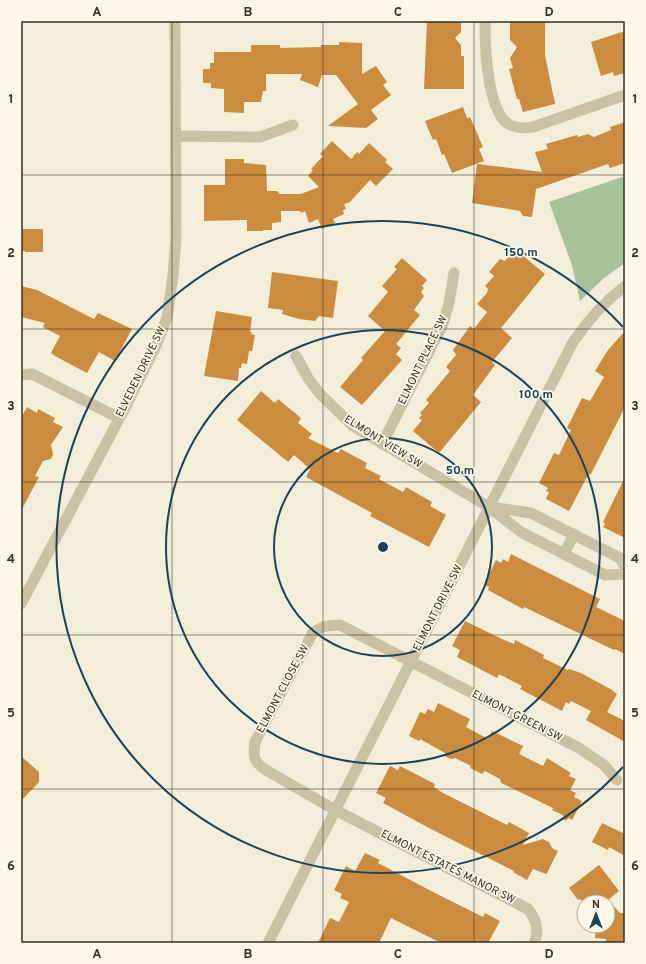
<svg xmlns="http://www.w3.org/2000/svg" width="646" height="964" viewBox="0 0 646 964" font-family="Overpass,sans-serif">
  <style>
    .green { fill: #a8c299 }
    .building { fill: #cc8c3f }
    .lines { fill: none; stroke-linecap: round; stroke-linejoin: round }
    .minor { stroke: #cbc2a5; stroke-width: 11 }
    .grid { fill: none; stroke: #373127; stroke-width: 1; stroke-opacity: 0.55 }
    .ring { fill: none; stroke: #1a435a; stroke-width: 2 }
    .labels { text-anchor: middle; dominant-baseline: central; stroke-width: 3.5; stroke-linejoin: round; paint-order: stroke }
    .street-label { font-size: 11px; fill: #373127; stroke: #faf7e6 }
    .centre { fill: #1a435a; stroke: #faf7e6; stroke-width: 2 }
    .ring-label { font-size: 12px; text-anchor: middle; font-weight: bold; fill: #1a435a; stroke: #faf7e6; stroke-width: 3.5; stroke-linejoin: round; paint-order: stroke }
    .neatline { fill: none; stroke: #373127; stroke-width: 1.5 }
    .grid-label { font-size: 13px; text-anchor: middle; font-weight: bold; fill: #373127 }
  </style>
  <rect width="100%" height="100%" fill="#f3eeda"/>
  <path class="green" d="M 625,176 L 625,263 L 604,278 L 580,301 L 572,265 L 549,202 Z"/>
  <path class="building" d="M 427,21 L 461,21 L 461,32 L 455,38 L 461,45 L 461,56 L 464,56 L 464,89 L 424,89 Z
    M 510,21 L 545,21 L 545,55 L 555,104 L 523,112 L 519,99 L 517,99 L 509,69 L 513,68 L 510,58 L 517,47 L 510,40 Z
    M 625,31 L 625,73 L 614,76 L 613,72 L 601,76 L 591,42 Z
    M 339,42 L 362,43 L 362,74 L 376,66 L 387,82 L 383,85 L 391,95 L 371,110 L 378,119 L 366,128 L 328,126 L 358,104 L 336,75 L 322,75 L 318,87 L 300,80 L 302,74 L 266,74 L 266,91 L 263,91 L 261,102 L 244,102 L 244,113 L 224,112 L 224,89 L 211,88 L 211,83 L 203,83 L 203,69 L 210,69 L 210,63 L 214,63 L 214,52 L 251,52 L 251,45 L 280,45 L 280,48 L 321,47 L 321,45 L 339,45 Z
    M 463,107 L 467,118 L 470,117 L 483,147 L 479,149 L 484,161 L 452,173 L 444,154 L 442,155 L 436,139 L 433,140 L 425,121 Z
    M 625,122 L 625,163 L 610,168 L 608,164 L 536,189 L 532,217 L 523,216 L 520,211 L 472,203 L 477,164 L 542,172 L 535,152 L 548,149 L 546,144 L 577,135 L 578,137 L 588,134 L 594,137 L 611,130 L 610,127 Z
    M 332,141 L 351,159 L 357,152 L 359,154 L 369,143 L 387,160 L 385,162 L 393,169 L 376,186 L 370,180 L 350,202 L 344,204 L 346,209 L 343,210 L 344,214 L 333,219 L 335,223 L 322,229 L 318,219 L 309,223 L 305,211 L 301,213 L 300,211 L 281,211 L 281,222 L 272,223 L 272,230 L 263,230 L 263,231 L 247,231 L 247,220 L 204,221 L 204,185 L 225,185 L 225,159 L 244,159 L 244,163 L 266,165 L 267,191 L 277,191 L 280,194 L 301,194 L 319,187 L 308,176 L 313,170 L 311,169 L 323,156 L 320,154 Z
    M 21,229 L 43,229 L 43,252 L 25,252 L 25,251 L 21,251 Z
    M 515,249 L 545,274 L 501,328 L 512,338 L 492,362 L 495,365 L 473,395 L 481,402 L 439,453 L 413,431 L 422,420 L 419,418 L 422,415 L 420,413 L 429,403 L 426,400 L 450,371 L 446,367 L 456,355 L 453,350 L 470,326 L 474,329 L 487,312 L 477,304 L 487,293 L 488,289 L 485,286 L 494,276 L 489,272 L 500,259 L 505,261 Z
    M 402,258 L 427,280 L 422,286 L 424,288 L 421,292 L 424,296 L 414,310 L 420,315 L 396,344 L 401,348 L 396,354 L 402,360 L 362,405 L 340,387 L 363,360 L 361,358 L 385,331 L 368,316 L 388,292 L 382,286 L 397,269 L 394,267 Z
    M 272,272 L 338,281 L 333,318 L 319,316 L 315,321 L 299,319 L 282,314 L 283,310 L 268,308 Z
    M 21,286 L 37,290 L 94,319 L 98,313 L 132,329 L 115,361 L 99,352 L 87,373 L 55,356 L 51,353 L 60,336 L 43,327 L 45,323 L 21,317 Z
    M 216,311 L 252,317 L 250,332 L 252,332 L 251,334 L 255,335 L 252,351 L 249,351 L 247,364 L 242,363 L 241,368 L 239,368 L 238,381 L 204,376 Z
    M 625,331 L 625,407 L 591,474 L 588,475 L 569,511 L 546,499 L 549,492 L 546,491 L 548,488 L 539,483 L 554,453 L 559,455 L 571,430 L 567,428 L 582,398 L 590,401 L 604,377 L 595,371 L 608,350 Z
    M 261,391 L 275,403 L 278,399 L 301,418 L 298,423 L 312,434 L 308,438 L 338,453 L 341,449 L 367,463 L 365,468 L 381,476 L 379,479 L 403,492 L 406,487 L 432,502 L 430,506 L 446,515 L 429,547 L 370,516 L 372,513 L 306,477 L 310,469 L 294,455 L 288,462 L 237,420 Z
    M 27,407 L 37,413 L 38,409 L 55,418 L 53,422 L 63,427 L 51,445 L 53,454 L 51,459 L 43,461 L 35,476 L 39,477 L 21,511 L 21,418 Z
    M 625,477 L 625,538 L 603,527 L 605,524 L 603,522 Z
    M 511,554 L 600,599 L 596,607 L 625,621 L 625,654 L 615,649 L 614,650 L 524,607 L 523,609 L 488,590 L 489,587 L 484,585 L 496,560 L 501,563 L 503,559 L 508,562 Z
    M 465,621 L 502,639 L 514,644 L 515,640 L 544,655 L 543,658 L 568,670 L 569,669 L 581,673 L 612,690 L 617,694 L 607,712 L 625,721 L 625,742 L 586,720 L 591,711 L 571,701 L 569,704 L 566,702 L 562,711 L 520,689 L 522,686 L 499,674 L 497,678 L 457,657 L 460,650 L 452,646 Z
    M 438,703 L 470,719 L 466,727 L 488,739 L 492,731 L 523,746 L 519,754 L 543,766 L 547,758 L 571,773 L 569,776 L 576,779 L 570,790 L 576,793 L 574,797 L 582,801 L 572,820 L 569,818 L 565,821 L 563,815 L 552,810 L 553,808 L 501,783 L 500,779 L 485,771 L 482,774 L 470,768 L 471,766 L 455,758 L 452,759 L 446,757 L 445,753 L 420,739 L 419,741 L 409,736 L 420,712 L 425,714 L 428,709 L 434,712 Z
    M 21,756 L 39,772 L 39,782 L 21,801 Z
    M 390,766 L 398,770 L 400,766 L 435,784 L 434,787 L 443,793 L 507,825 L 509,822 L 529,833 L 523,845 L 543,839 L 549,842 L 552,848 L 558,851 L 547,873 L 546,874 L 533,869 L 527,880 L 513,872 L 514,871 L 429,828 L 383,803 L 386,798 L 376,793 Z
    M 602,823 L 625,834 L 625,856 L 609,847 L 608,850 L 592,842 Z
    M 365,853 L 380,860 L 378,863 L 435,893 L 483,917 L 485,913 L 500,921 L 488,943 L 441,943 L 391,918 L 379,943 L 318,943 L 330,918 L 339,922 L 349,902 L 340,898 L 342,894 L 334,890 L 346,866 L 355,871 Z
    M 599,865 L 619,891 L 608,900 L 620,913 L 625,913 L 624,943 L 606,943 L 606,939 L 595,938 L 596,926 L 608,926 L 608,900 L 605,902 L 593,902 L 588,896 L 582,901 L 580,899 L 578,900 L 569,888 Z"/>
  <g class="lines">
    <path class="minor" d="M 485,21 C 485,47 487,96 502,118 C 509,128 522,129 533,127 L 625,95
      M 176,136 L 260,137 L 293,125
      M 296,356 L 308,378 L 320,394 L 353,426 L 489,507 L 521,532 L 605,575 L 625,574
      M 21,375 L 32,374 L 119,418
      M 382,444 L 443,324 L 449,303 L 454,273
      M 490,507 L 531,513 L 620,558 L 625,567
      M 564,554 L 574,534
      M 21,604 L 126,406 L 155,348 L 167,318 L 173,276 L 176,238 L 175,21
      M 268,943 L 573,342 C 588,320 604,302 625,286
      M 534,943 C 540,930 536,919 528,909 L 335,810 L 266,770 C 253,762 253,756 255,742 L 312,634 C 320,626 328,625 340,625 L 579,748 L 604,765 L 617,780"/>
  </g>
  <path class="grid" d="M 172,21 L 172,943M 323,21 L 323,943M 474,21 L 474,943M 21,175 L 625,175M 21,329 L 625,329M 21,482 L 625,482M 21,635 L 625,635M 21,789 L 625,789"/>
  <g class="ring">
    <circle cx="383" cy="547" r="109"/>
    <circle cx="383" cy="547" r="217"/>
    <path d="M623 767A326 326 0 1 1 623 327"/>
  </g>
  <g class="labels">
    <g class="street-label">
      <text transform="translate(423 360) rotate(-64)">ELMONT PLACE SW</text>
      <text transform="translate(141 372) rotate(-64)">ELVEDEN DRIVE SW</text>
      <text transform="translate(383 442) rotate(32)">ELMONT VIEW SW</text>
      <text transform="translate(438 608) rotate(-63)">ELMONT DRIVE SW</text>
      <text transform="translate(283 689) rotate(-62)">ELMONT CLOSE SW</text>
      <text transform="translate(517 716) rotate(27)">ELMONT GREEN SW</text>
      <text transform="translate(448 867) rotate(27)">ELMONT ESTATES MANOR SW</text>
    </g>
  </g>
  <circle cx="383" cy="547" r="6" class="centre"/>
  <g class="ring-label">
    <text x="521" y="256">150 m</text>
    <text x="536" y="398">100 m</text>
    <text x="460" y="474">50 m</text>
  </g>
  <rect width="646" height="964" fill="none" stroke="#faf7e6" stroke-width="44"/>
  <g transform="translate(596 914)"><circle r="19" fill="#faf7e6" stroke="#aca89a"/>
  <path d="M0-3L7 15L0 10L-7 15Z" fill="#1a435a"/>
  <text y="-6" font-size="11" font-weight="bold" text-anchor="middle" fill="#373127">N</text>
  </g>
  <rect x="22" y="22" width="602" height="920" class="neatline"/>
  <g class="grid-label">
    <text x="97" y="16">A</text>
    <text x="248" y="16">B</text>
    <text x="398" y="16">C</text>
    <text x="549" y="16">D</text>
    <text x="11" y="103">1</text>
    <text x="635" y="103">1</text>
    <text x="11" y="257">2</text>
    <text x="635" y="257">2</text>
    <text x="11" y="410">3</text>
    <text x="635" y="410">3</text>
    <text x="11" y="563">4</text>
    <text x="635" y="563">4</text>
    <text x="11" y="717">5</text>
    <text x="635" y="717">5</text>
    <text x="11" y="870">6</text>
    <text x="635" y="870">6</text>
    <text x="97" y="958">A</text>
    <text x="248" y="958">B</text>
    <text x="398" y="958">C</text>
    <text x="549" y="958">D</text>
  </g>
</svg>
